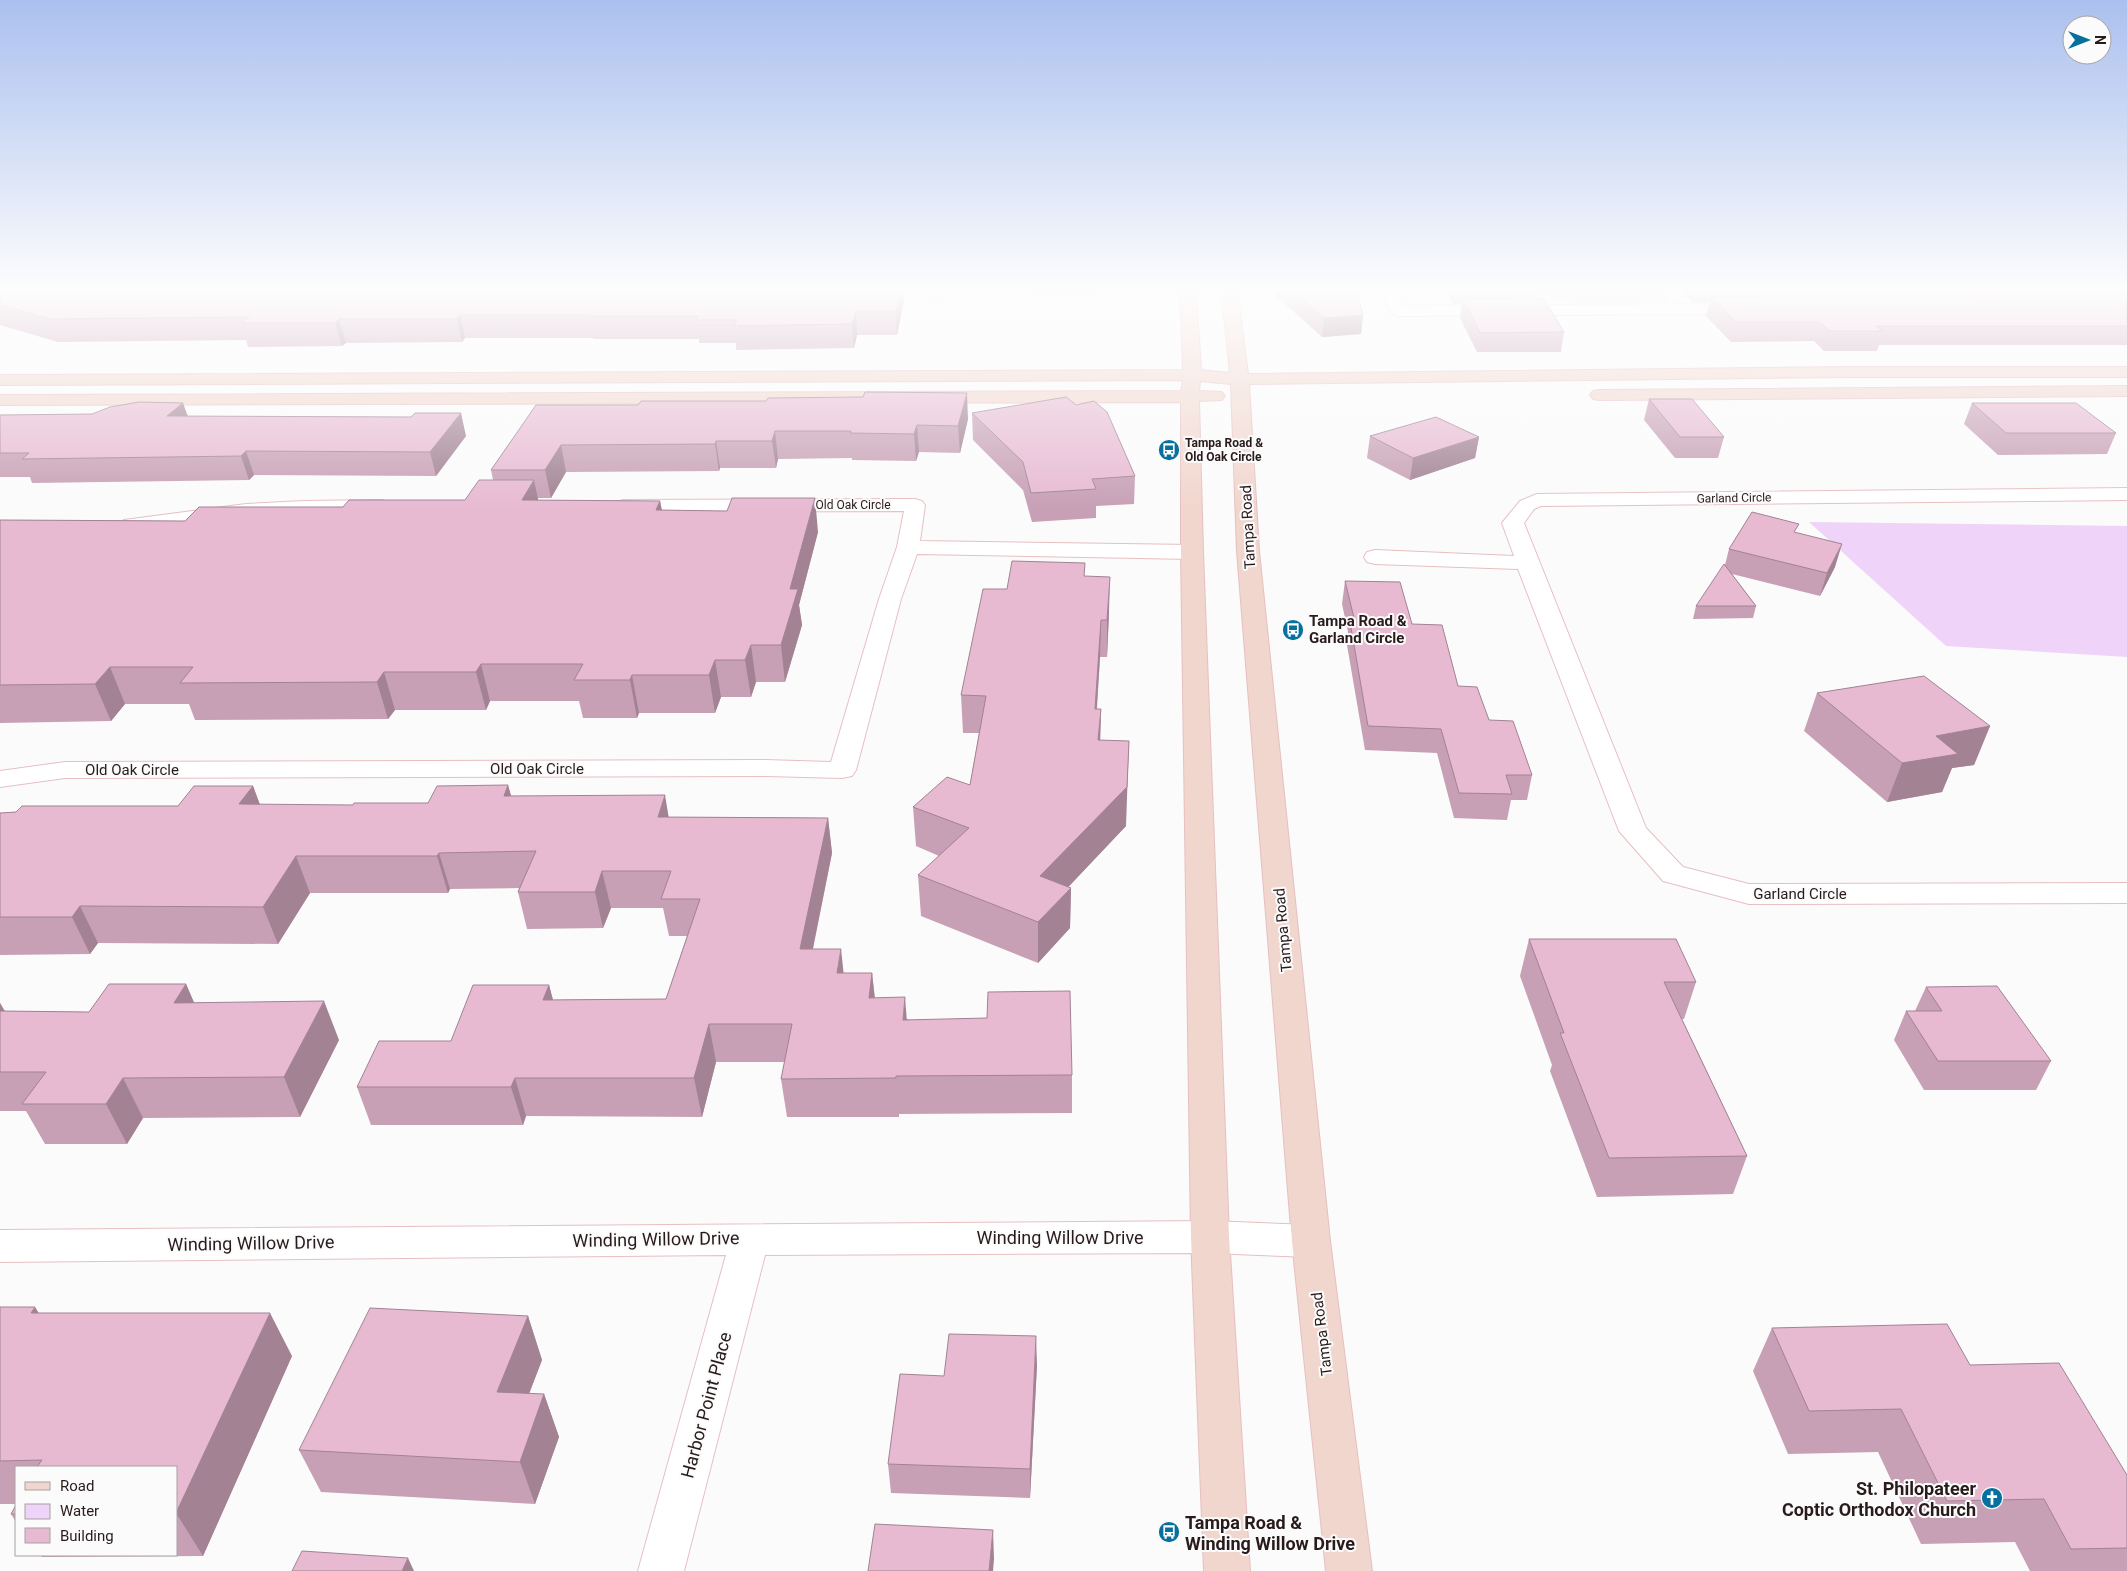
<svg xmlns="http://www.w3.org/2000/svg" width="2127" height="1571" viewBox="0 0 2127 1571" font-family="Roboto,sans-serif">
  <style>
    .water { fill: #f0d3f9 }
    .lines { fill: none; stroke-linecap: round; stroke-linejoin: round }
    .street-casing { stroke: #e7bfc2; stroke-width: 2 }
    .secondary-casing { stroke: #e7bfc2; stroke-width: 2 }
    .street { fill: #fff; fill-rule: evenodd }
    .secondary { fill: #f1d6cd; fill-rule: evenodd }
    .wall { fill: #c7a0b5 }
    .shaded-wall { fill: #a28293 }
    .building { fill: #e7bad2; stroke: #a28293 }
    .labels { text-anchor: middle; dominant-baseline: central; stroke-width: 4; stroke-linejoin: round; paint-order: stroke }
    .far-poi-label { font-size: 12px; font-weight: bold; fill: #291b1c; stroke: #fbfbfb; text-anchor: start }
    .far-street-label { font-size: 12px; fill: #291b1c; stroke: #fbfbfb }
    .street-label { font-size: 15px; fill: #291b1c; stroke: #fbfbfb }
    .poi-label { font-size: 15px; font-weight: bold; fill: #291b1c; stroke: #fbfbfb; text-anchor: start }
    .near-street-label { font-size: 18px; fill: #291b1c; stroke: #fbfbfb }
    .near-poi-label { font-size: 18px; font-weight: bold; fill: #291b1c; stroke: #fbfbfb; text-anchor: end }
  </style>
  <rect width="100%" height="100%" fill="#fbfbfb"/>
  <path class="water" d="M 1534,289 L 1667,289 L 1670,301 L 1584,305 L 1535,294 Z
    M 1809,522 L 2127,526 L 2127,657 L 1946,646 Z"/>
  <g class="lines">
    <g class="street-casing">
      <path id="street" d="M 863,289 L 965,289 L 962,292 L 932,298 L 866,298 L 860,296 L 858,293 Z
        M 1382,289 L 1398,289 L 1404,306 L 1746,304 L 1752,306 L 1754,309 L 1752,312 L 1746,314 L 1398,316 L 1392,314 Z
        M 2127,488 L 2127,500 L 1541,506 L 1534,509 L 1524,523 L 1646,828 L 1683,867 L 1749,884 L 2127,883 L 2127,903 L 1749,904 L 1663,881 L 1619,831 L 1518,569 L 1375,564 L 1367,562 L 1364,557 L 1367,552 L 1375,550 L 1514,556 L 1502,523 L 1520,501 L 1537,494 Z
        M 915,499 L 922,501 L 925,505 L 920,541 L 1192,545 L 1200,547 L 1203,552 L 1200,557 L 1192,559 L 917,554 L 901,599 L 856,770 L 852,776 L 842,778 L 765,776 L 65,778 L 0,787 L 0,771 L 65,762 L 765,760 L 831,762 L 879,599 L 897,547 L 904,511 L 623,512 L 616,510 L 613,506 L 616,502 L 623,500 Z
        M 382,500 L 389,502 L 392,506 L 389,510 L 382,512 C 331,512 280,513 229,518 C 197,521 155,536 124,528 L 120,524 L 124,520 L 246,504 L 304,501 Z
        M 1210,1221 L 1311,1225 L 1325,1230 L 1330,1241 L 1325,1252 L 1311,1257 L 1210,1253 L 765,1255 L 684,1571 L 638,1571 L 726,1255 L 0,1262 L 0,1230 Z"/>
    </g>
    <g class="secondary-casing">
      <path id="secondary" d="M 1180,289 L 1196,289 L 1201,370 L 1230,373 L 1221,289 L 1237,289 L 1248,374 L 1848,367 L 2127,367 L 2127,377 L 1848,377 L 1249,384 L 1259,551 L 1330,1241 L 1372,1571 L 1326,1571 L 1292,1241 L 1237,551 L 1231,384 L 1200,381 L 1199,391 L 1222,392 L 1225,396 L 1222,400 L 1199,401 L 1203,552 L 1229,1237 L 1250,1571 L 1204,1571 L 1191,1237 L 1181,552 L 1181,402 L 0,405 L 0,395 L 1181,391 L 1183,380 L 0,385 L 0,375 L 1183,370 Z
        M 2127,386 L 2127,396 L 1599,400 L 1593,399 L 1590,395 L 1593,391 L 1599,390 Z"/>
    </g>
    <use href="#street" class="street"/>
    <use href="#secondary" class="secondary"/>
  </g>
  <path class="wall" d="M 0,289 L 904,300 L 897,335 L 857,335 L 854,348 L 736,350 L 736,343 L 699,343 L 699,339 L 593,339 L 593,338 L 465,338 L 462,342 L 346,343 L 342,346 L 248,347 L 246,340 L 58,342 L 0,325 Z
    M 1030,289 L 1096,289 L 1095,294 L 1030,294 Z
    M 1274,289 L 1356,289 L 1363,315 L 1361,334 L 1322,337 L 1274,294 Z
    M 1446,289 L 1535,289 L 1533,298 L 1564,332 L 1561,352 L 1477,352 L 1460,318 L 1462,304 L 1453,304 Z
    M 1680,289 L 2127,289 L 2127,345 L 1879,345 L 1877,351 L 1824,351 L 1814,341 L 1731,342 L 1706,316 L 1710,302 L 1693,303 Z
    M 1649,399 L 1724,437 L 1718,458 L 1675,458 L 1644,420 Z
    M 1972,403 L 2116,433 L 2107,454 L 1998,455 L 1964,424 Z
    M 536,405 L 968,419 L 960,453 L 919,452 L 916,461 L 852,460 L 852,458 L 778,459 L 776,468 L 720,468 L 719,471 L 566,472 L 551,498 L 538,498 L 538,500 L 660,501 L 662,510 L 818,532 L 799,605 L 802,625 L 785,682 L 756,682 L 751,697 L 721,697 L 715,713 L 639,713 L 637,718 L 583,718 L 579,701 L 490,701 L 486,710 L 395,710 L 388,719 L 195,720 L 189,704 L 125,704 L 111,721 L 0,723 L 0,520 L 185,521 L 343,507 L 465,500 L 493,480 L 491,470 Z
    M 972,413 L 1135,476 L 1134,504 L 1096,506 L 1096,518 L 1032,522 L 1023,490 L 973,440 Z
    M 0,415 L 188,416 L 466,436 L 436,476 L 254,475 L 249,480 L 32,483 L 30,477 L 0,477 Z
    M 1370,436 L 1479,437 L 1475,458 L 1410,480 L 1367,458 Z
    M 1796,533 L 1835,567 L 1820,596 L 1732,574 L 1756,606 L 1753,618 L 1693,619 L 1696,606 L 1725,565 L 1729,549 Z
    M 1085,576 L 1109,612 L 1107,657 L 1100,657 L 1097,709 L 1101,709 L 1100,740 L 1126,826 L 1068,887 L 1071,888 L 1070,928 L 1038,963 L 921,916 L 918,875 L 939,856 L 916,846 L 913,807 L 970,785 L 979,733 L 963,733 L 961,695 L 1007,589 Z
    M 1345,581 L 1412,624 L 1458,686 L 1489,720 L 1532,775 L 1527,800 L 1511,800 L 1507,820 L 1454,818 L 1437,753 L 1365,750 L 1347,645 L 1348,632 L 1342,604 Z
    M 1817,693 L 1990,726 L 1974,765 L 1952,768 L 1942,792 L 1887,802 L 1804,731 Z
    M 508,785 L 511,796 L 669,817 L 828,818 L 832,853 L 813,949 L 844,973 L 872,973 L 875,998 L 907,1019 L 1072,1075 L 1072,1113 L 899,1114 L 899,1117 L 787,1117 L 781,1079 L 785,1062 L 716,1062 L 702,1117 L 526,1116 L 523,1125 L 371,1125 L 357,1087 L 451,1041 L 549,985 L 553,1000 L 666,999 L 687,936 L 669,936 L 663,908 L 611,908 L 603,928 L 527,929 L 518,892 L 519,888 L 450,889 L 448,893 L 310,893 L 278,944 L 98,943 L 90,954 L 0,955 L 0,813 L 178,806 L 253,786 L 260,805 L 353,805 L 428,803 Z
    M 1529,939 L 1696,982 L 1684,1019 L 1682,1019 L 1747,1156 L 1733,1194 L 1597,1197 L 1550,1071 L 1552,1065 L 1520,976 Z
    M 186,984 L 194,1003 L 339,1040 L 300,1117 L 143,1118 L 127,1144 L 45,1144 L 26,1111 L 0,1111 L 0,1003 L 5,1011 L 89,1012 Z
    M 1926,987 L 2051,1061 L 2036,1090 L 1924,1090 L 1894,1040 L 1906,1011 L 1915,1011 Z
    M 0,1307 L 292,1356 L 203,1556 L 42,1557 L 41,1555 L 176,1555 L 176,1467 L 16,1467 L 16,1504 L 0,1504 Z
    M 528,1316 L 542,1360 L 529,1394 L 544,1394 L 559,1437 L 535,1504 L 321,1492 L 299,1450 Z
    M 1772,1328 L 1970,1365 L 2127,1475 L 2127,1571 L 2030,1571 L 2015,1542 L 1921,1544 L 1878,1452 L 1788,1454 L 1753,1371 Z
    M 1037,1365 L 1030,1498 L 891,1493 L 888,1464 L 944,1376 Z
    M 16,1505 L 16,1522 L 11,1514 Z"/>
  <path class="shaded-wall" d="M 901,289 L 904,289 L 904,300 L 897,335 L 896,312 Z
    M 856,312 L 857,335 L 854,348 L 852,324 Z
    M 460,315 L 465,338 L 462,342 L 457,319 Z
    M 1363,315 L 1361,334 L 1322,337 L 1324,318 Z
    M 339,319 L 346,343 L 342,346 L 335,323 Z
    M 967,393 L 968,419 L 960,453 L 958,426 Z
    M 183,403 L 191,425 L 167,416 Z
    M 461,413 L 466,436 L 436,476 L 430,452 Z
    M 917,425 L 919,452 L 916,461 L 914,434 Z
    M 775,431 L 778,459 L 776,468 L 772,441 Z
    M 1479,437 L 1475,458 L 1410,480 L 1413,458 Z
    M 716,441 L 720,468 L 719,471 L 715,444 Z
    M 561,445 L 566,472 L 551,498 L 545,470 Z
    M 246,451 L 254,475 L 249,480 L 241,456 Z
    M 534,480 L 541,513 L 522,500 Z
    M 815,498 L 818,532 L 799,605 L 802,625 L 785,682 L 781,645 L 790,589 Z
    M 660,501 L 666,534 L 656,510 Z
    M 1842,544 L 1835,567 L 1820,596 L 1827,573 Z
    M 1110,577 L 1109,612 L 1107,657 L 1107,620 Z
    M 1101,620 L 1100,657 L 1094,747 L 1095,709 Z
    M 751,645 L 756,682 L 751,697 L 745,660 Z
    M 715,660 L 721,697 L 715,713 L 709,675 Z
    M 481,664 L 490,701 L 486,710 L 476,672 Z
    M 110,667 L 125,704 L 111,721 L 95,684 Z
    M 384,672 L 395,710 L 388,719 L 377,682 Z
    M 632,675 L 639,713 L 637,718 L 630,680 Z
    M 1101,709 L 1100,747 L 1098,740 Z
    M 1990,726 L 1974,765 L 1952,768 L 1942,792 L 1887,802 L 1902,763 L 1936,736 Z
    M 1129,741 L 1126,826 L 1040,917 L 1040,876 Z
    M 508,785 L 518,821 L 504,796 Z
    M 253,786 L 266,821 L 239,804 Z
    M 665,795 L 671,831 L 658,817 Z
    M 828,818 L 832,853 L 805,987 L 800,949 Z
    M 439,853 L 450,889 L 448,893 L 437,856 Z
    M 296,856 L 310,893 L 278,944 L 263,907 Z
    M 602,871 L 611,908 L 603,928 L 595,892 Z
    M 1071,888 L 1070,928 L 1038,963 L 1038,922 Z
    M 80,906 L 98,943 L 90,954 L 72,917 Z
    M 841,949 L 845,986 L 837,973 Z
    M 872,973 L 876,1011 L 869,998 Z
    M 186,984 L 203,1023 L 174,1003 Z
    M 549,985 L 559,1023 L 543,1000 Z
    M 905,997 L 908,1035 L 903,1020 Z
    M 324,1001 L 339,1040 L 300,1117 L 284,1077 Z
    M 0,1003 L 13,1027 L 0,1044 Z
    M 709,1024 L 716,1062 L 702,1117 L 694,1078 Z
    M 123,1078 L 143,1118 L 127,1144 L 106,1104 Z
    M 515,1078 L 526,1116 L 523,1125 L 511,1087 Z
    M 35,1307 L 62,1350 L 31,1313 Z
    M 270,1313 L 292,1356 L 203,1556 L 176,1513 Z
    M 528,1316 L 542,1360 L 513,1435 L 497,1392 Z
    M 1036,1336 L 1037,1365 L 1030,1498 L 1030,1469 Z
    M 544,1394 L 559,1437 L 535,1504 L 520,1462 Z
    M 993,1530 L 994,1559 L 993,1571 L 989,1571 Z
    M 408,1558 L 414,1571 L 402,1571 Z"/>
  <path class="building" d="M 0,289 L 901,289 L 896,312 L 856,312 L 852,324 L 733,326 L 737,320 L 696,320 L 698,316 L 589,316 L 590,315 L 460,315 L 457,319 L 339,319 L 335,323 L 241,323 L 249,317 L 49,319 L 0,305 Z
    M 1291,289 L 1356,289 L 1363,315 L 1324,318 Z
    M 2127,295 L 2127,326 L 1876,326 L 1883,331 L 1830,331 L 1819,322 L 1736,322 L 1711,297 Z
    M 1543,298 L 1564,332 L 1480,333 L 1463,299 Z
    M 865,392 L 967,393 L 958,426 L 917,425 L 914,434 L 850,433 L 851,431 L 775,431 L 772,441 L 716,441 L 715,444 L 561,445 L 545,470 L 491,470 L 536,405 L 638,405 L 641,401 L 766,401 L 768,398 L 863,397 Z
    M 1066,397 L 1076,405 L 1094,401 L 1107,412 L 1135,476 L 1092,479 L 1096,489 L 1031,493 L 1023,462 L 972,413 Z
    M 1649,399 L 1692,399 L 1724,437 L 1680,437 Z
    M 139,402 L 183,403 L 167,416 L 411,417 L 415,413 L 461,413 L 430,452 L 246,451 L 241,456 L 22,459 L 29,453 L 0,453 L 0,415 L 92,414 L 110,407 Z
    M 1972,403 L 2076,403 L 2116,433 L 2006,433 Z
    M 1436,417 L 1479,437 L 1413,458 L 1370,436 Z
    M 479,480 L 534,480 L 522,500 L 660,501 L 656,510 L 727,511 L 732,498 L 815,498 L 790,589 L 798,589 L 781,645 L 751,645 L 745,660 L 715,660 L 709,675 L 632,675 L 630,680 L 574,680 L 583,664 L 481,664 L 476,672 L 384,672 L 377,682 L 180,683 L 193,667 L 110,667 L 95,684 L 0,685 L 0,520 L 185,521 L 199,507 L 343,507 L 349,500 L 465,500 Z
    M 1752,512 L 1799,524 L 1794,532 L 1842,544 L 1827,573 L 1729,549 Z
    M 1012,561 L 1085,563 L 1084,576 L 1110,577 L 1107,620 L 1101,620 L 1095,709 L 1101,709 L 1098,740 L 1129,741 L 1127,787 L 1040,876 L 1071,888 L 1038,922 L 918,875 L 969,828 L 913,807 L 947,777 L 970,785 L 986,696 L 961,695 L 983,589 L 1007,589 Z
    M 1724,564 L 1756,606 L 1696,606 Z
    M 1345,581 L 1400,582 L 1412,624 L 1442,625 L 1458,686 L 1477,687 L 1489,720 L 1513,721 L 1532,775 L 1506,775 L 1512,794 L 1459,793 L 1441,729 L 1368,726 L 1350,622 L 1355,622 Z
    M 1924,676 L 1990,726 L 1936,736 L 1958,754 L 1902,763 L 1817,693 Z
    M 508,785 L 504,796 L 665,795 L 658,817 L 828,818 L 800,949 L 841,949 L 837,973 L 872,973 L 869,998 L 905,997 L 903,1020 L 987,1018 L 988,992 L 1070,991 L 1072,1075 L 896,1076 L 896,1078 L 781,1079 L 792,1024 L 709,1024 L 694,1078 L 515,1078 L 511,1087 L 357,1087 L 379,1041 L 451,1041 L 473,985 L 549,985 L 543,1000 L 666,999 L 700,899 L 661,899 L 671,871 L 602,871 L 595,892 L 518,892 L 536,851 L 439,853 L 437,856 L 296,856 L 263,907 L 80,906 L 72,917 L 0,917 L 0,813 L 16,812 L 22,806 L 178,806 L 194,786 L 253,786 L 239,804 L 353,805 L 354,803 L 428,803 L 437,786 Z
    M 1529,939 L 1676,939 L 1696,982 L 1664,982 L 1747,1156 L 1609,1158 L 1560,1033 L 1564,1033 Z
    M 109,984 L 186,984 L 174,1003 L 324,1001 L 284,1077 L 123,1078 L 106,1104 L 22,1104 L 46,1072 L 0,1072 L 0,1011 L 89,1012 Z
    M 1997,986 L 2051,1061 L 1938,1061 L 1906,1011 L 1942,1011 L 1926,987 Z
    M 0,1307 L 35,1307 L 31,1313 L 270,1313 L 176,1513 L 176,1467 L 37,1467 L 42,1460 L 0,1461 Z
    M 370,1308 L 528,1316 L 497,1392 L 544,1394 L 520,1462 L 299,1450 Z
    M 1947,1324 L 1970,1365 L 2059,1363 L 2127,1475 L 2127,1548 L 2071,1549 L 2044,1499 L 1947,1501 L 1901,1409 L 1809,1411 L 1772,1328 Z
    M 949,1334 L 1036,1336 L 1030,1469 L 888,1464 L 900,1374 L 944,1376 Z
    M 16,1505 L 16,1514 L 11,1514 Z
    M 875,1524 L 993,1530 L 989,1571 L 868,1571 Z
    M 302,1551 L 408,1558 L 402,1571 L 292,1571 Z"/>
  <linearGradient id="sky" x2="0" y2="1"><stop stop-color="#abc0ef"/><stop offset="0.57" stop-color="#fdfdfd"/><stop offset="1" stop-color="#fdfdfd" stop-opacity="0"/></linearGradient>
  <rect width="2127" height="509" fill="url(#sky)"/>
  <defs>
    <g id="bus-disc" transform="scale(1.125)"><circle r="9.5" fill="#08709d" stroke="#fbfbfb"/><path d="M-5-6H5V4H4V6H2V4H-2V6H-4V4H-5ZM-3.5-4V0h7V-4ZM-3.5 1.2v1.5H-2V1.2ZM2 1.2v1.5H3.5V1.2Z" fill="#fff"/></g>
    <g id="church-disc" transform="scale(1.125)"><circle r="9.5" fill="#08709d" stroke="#fbfbfb"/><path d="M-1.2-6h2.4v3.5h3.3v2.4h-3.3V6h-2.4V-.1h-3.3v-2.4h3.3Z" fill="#fff"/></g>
  </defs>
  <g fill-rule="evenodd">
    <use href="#bus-disc" x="1169" y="450"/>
    <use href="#bus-disc" x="1293" y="630"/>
    <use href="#church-disc" x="1992" y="1498"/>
    <use href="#bus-disc" x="1169" y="1532"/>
  </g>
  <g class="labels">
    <g class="far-poi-label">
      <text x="1185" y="443">Tampa Road &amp;<tspan x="1185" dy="14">Old Oak Circle</tspan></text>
    </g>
    <g class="far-street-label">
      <text transform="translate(1734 498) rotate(-1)">Garland Circle</text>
      <text x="853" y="505">Old Oak Circle</text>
    </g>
    <g class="street-label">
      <text transform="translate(1248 527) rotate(-93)">Tampa Road</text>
      <text x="537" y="769">Old Oak Circle</text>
      <text x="132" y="770">Old Oak Circle</text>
      <text x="1800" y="894">Garland Circle</text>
      <text transform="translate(1283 930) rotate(-95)">Tampa Road</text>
      <text transform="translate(1322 1334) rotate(-97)">Tampa Road</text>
    </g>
    <g class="poi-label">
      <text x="1309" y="621">Tampa Road &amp;<tspan x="1309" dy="17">Garland Circle</tspan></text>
    </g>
    <g class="near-street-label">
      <text x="1060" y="1237">Winding Willow Drive</text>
      <text transform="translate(656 1239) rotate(-1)">Winding Willow Drive</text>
      <text transform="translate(251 1243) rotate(-1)">Winding Willow Drive</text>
      <text transform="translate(706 1405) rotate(-75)">Harbor Point Place</text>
    </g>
    <g class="near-poi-label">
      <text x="1976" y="1488">St. Philopateer<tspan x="1976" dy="21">Coptic Orthodox Church</tspan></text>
      <text x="1185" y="1522" text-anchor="start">Tampa Road &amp;<tspan x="1185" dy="21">Winding Willow Drive</tspan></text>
    </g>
  </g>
  <rect x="15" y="1466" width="162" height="90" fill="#fbfbfb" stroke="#a7a1a2"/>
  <rect x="25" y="1482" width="25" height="8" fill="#f1d6cd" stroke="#a7a1a2"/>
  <text x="60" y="1491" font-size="15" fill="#291b1c">Road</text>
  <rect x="25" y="1504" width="25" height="15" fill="#f0d3f9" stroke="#a7a1a2"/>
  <text x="60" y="1516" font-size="15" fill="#291b1c">Water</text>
  <rect x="25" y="1528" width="25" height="15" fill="#e7bad2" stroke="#a7a1a2"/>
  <text x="60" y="1541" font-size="15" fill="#291b1c">Building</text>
  <g transform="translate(2087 40) rotate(90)"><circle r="24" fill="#fbfbfb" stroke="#a7a1a2"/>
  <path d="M0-4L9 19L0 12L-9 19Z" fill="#08709d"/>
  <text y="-8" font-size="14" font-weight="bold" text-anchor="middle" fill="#291b1c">N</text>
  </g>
</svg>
